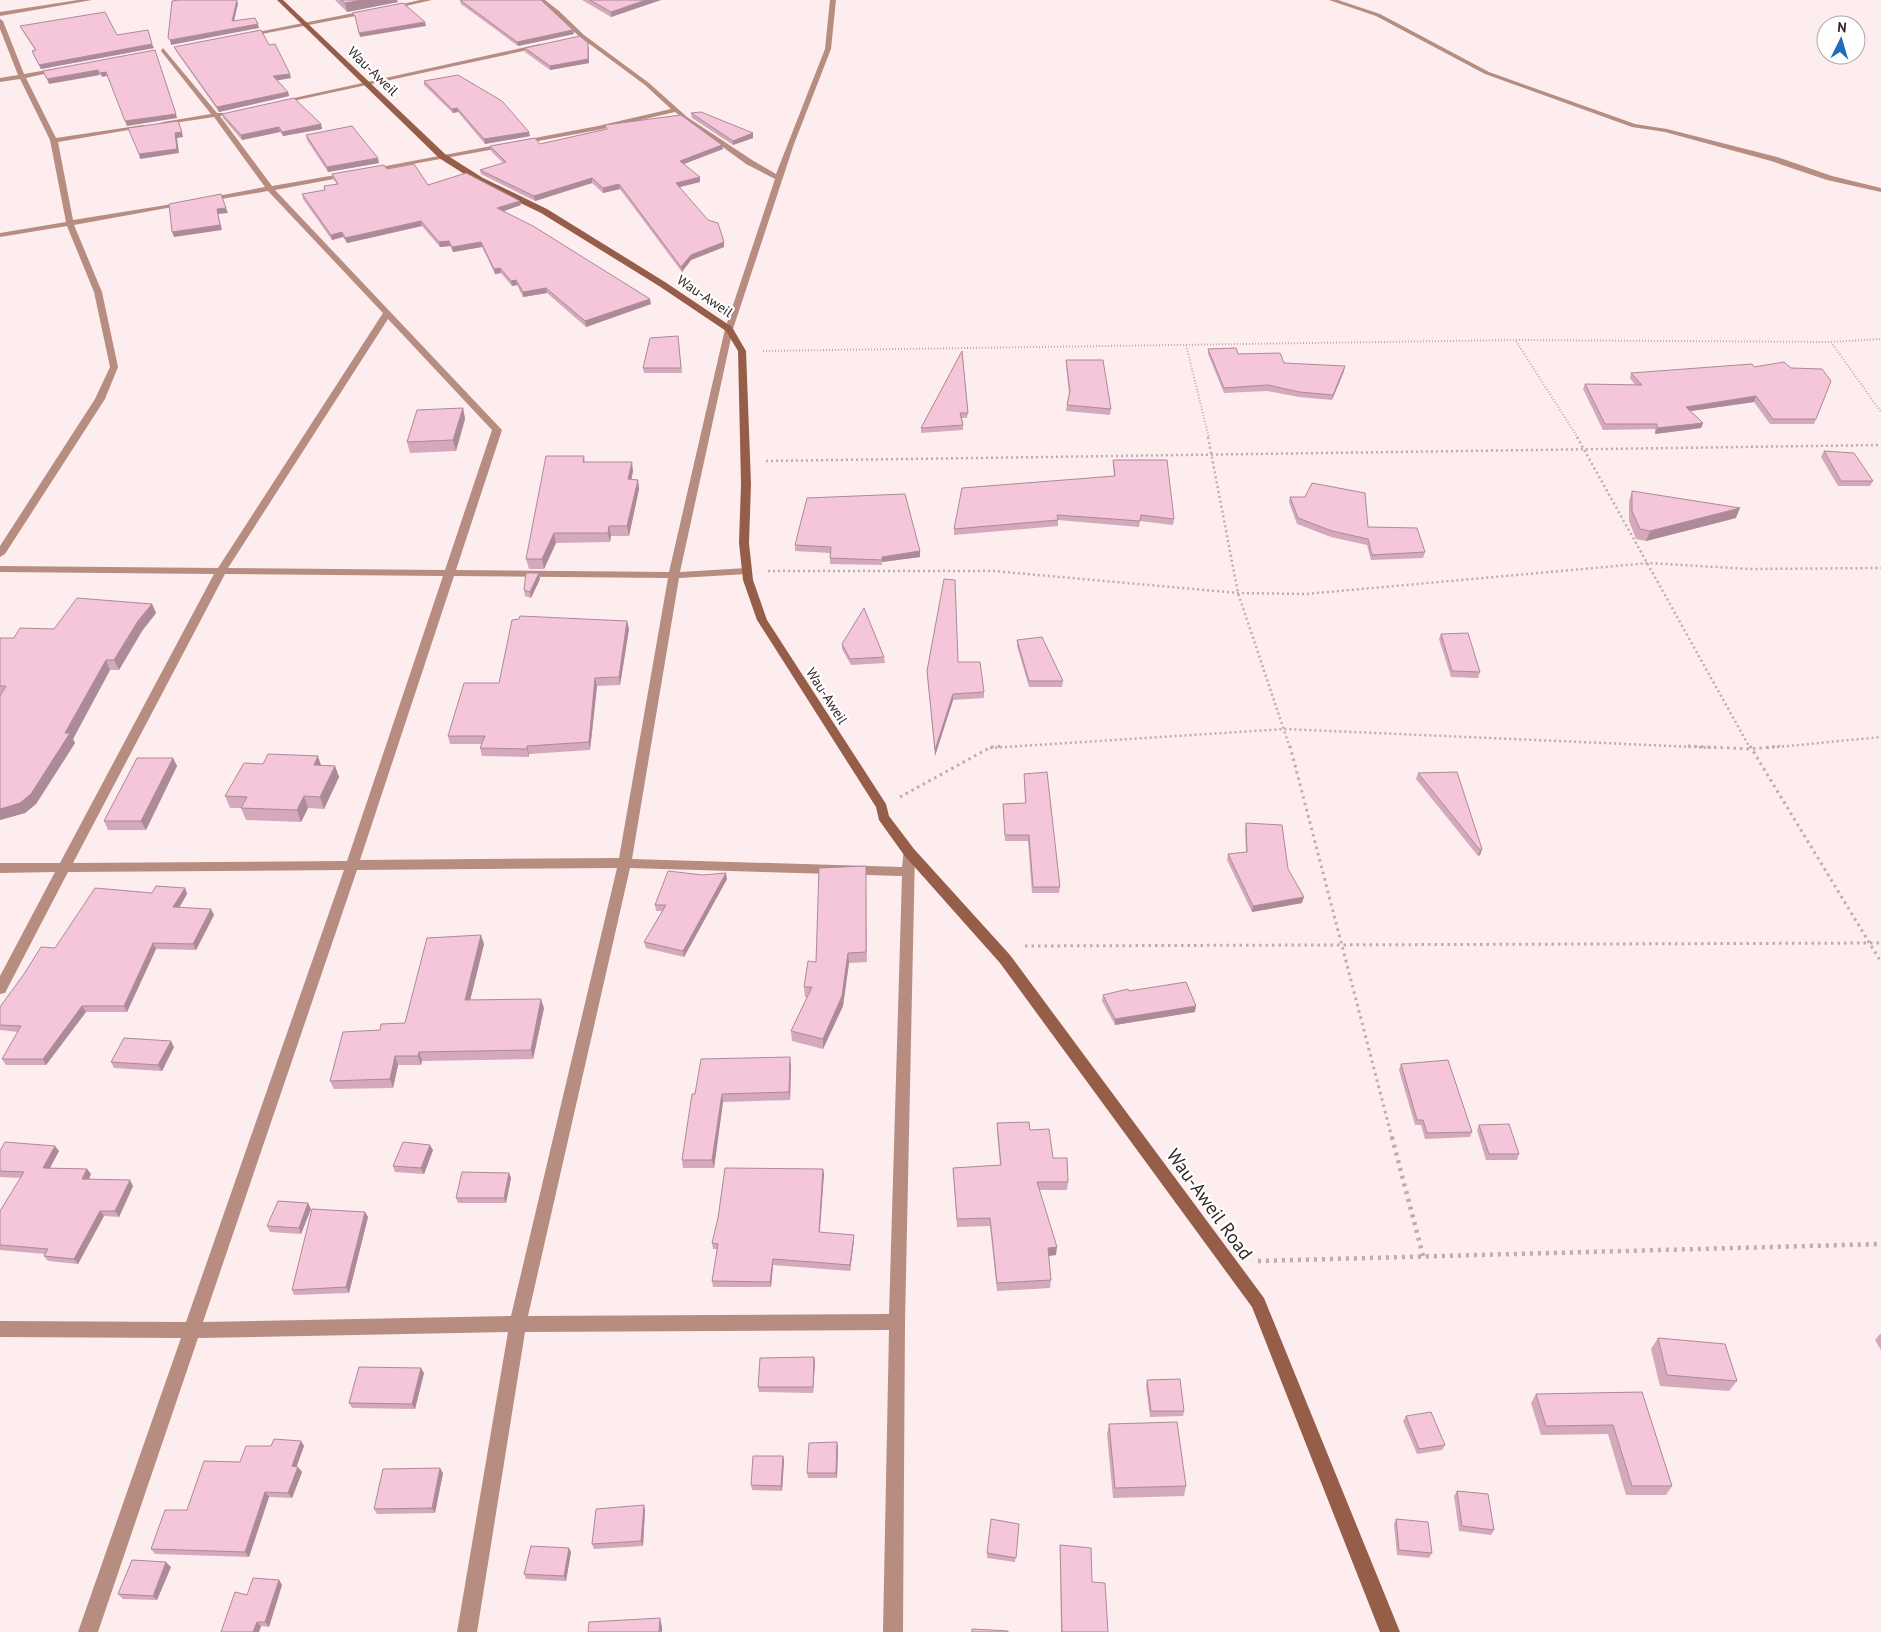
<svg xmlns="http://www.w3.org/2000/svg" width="1881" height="1632" viewBox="0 0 1881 1632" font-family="'PT Sans',sans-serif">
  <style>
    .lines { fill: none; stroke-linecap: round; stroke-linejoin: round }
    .path-far3 { stroke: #bdaeae; stroke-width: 2; stroke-dasharray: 1 2; stroke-linecap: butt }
    .path-far2 { stroke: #bdaeae; stroke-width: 2.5; stroke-dasharray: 2 3; stroke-linecap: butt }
    .path-far1 { stroke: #bdaeae; stroke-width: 3; stroke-dasharray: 2.5 4; stroke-linecap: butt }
    .path { stroke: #bdaeae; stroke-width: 4.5; stroke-dasharray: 3 5; stroke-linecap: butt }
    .street { fill: #b68d80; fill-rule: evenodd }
    .secondary { fill: #965d49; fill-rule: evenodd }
    .wall { fill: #d3a9bb }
    .shaded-wall { fill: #ac8a98 }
    .building { fill: #f5c5d9; stroke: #ac8a98 }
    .labels { text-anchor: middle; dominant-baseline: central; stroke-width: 4.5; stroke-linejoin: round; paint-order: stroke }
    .far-street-label { font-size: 14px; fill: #352828; stroke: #fff }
    .near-street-label { font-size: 19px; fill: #352828; stroke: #fff }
  </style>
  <rect width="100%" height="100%" fill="#fdedee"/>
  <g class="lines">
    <path class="path-far3" d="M 1516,341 L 1578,438
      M 1831,342 L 1881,412
      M 1186,345 L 1209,438
      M 763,351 L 1516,340 L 1831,342 L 1881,339"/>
    <path class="path-far2" d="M 1208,437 L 1238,593 L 1290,748
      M 1577,437 L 1750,748
      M 766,461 L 1881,445
      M 768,571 L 994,571 L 1238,593 L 1306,594 L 1649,563 L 1749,569 L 1881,568
      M 990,748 L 1285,729 L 1717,748
      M 1767,748 L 1881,737"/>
    <path class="path-far1" d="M 1290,746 L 1392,1138
      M 1688,746 L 1751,749 L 1780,746
      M 1750,746 L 1881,962
      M 900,797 L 991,747 L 1002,746
      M 1025,946 L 1881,943"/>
    <path class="path" d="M 1392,1137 L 1423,1256
      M 1258,1261 L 1881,1244"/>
    <path class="street" d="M 78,0 L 92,0 L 0,16 L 0,12 Z
      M 420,0 L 432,0 L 388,10 L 385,8 Z
      M 538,0 L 545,0 L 559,11 L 584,35 L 649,83 L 687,117 L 752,160 L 776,174 L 825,49 L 830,0 L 836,0 L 831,49 L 794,144 L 733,329 L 680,572 L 747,568 L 752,571 L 747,574 L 679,578 L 632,859 L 902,867 L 904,849 L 909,847 L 915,852 L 905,1322 L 903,1632 L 883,1632 L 889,1330 L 525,1332 L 477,1632 L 457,1632 L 508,1332 L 198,1338 L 98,1632 L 78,1632 L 181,1338 L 0,1337 L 0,1321 L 186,1322 L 344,870 L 68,872 L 5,993 L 0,994 L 0,976 L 55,872 L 0,873 L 0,863 L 60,863 L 214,574 L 0,572 L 0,566 L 218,568 L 383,313 L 268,191 L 204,202 L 204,198 L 207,198 L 265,187 L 214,117 L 161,125 L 161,123 L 163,122 L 211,114 L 161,51 L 163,48 L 217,113 L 224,113 L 224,115 L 220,116 L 272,186 L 353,172 L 354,174 L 350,176 L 275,190 L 502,430 L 456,570 L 669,572 L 725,329 L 775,179 L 746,164 L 675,112 L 598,130 L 369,172 L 365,170 L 598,126 L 671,109 L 645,85 L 580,37 ZM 388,319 L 492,430 L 445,570 L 228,568 ZM 225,574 L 443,576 L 347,861 L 73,863 ZM 454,576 L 668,578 L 619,858 L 360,860 ZM 617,868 L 511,1316 L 203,1322 L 357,870 ZM 630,868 L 902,876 L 889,1314 L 528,1316 Z
      M 1329,0 L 1338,0 L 1380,14 L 1489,72 L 1635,124 L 1667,129 L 1777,157 L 1832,176 L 1881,188 L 1881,192 L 1827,180 L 1771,161 L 1665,132 L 1632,127 L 1485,74 L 1376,16 Z
      M 369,10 L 371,13 L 246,37 L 243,35 Z
      M 0,19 L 3,21 L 24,74 L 59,68 L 62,70 L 26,78 L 56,138 L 143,125 L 146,127 L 58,142 L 73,220 L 185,202 L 189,204 L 74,225 L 102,292 L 118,367 L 105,399 L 5,554 L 0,557 L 0,546 L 95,399 L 110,367 L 94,292 L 67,226 L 0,237 L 0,233 L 66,222 L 50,140 L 20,79 L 0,82 L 0,78 L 18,75 L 0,29 Z
      M 540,44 L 542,47 L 279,104 L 276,102 Z"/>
    <path class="secondary" d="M 277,0 L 283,0 L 445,154 L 483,178 L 547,209 L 665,282 L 732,327 L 746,351 L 751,484 L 749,543 L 753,580 L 767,620 L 886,804 L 889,816 L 914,849 L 1010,955 L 1264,1298 L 1400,1632 L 1380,1632 L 1252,1307 L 1000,963 L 904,855 L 879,820 L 876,807 L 757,620 L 743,580 L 739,543 L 741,484 L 738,351 L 726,331 L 659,286 L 541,213 L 477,182 L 439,158 Z"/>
  </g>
  <path class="wall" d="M 335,0 L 397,0 L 398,2 L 347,12 Z
    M 460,0 L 573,30 L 574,34 L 518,46 L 461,4 Z
    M 582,0 L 661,0 L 611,17 Z
    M 20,26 L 117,35 L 154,48 L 41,69 L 32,51 L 35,50 L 22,30 Z
    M 269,45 L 291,78 L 277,80 L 288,92 L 289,96 L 219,112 L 176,51 L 174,47 Z
    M 589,47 L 589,63 L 550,70 L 525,52 L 525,48 Z
    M 424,81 L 530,136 L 485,144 L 458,112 L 453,113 L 424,85 Z
    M 691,113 L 753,138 L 733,145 L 692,118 Z
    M 222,114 L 321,124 L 322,129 L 283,136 L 280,132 L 242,140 L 223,118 Z
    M 605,125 L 723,149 L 684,164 L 700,182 L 679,187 L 724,242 L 724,247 L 691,260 L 682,272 L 620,189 L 603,193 L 592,183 L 535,201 L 481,174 L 480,170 L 503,163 L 491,151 L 490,146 L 540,144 L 606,129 Z
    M 306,135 L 379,163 L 328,172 L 307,140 Z
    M 387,169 L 428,185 L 521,205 L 504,211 L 651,304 L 586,327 L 547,293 L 523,297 L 517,285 L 512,286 L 501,273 L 495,274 L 482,247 L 453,252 L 450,246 L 440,247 L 422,226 L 347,243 L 343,237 L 332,240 L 303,199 L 302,194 L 325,190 L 337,184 L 333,179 L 332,174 Z
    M 678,336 L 682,373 L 644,373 L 643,368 Z
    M 1208,349 L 1284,363 L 1344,371 L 1332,400 L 1299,397 L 1267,391 L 1224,393 L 1208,354 Z
    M 962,351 L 968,413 L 967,418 L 962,418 L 963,425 L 963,430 L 921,433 L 921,428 Z
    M 1066,360 L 1111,409 L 1110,415 L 1066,411 L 1069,393 L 1066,365 Z
    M 1754,367 L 1791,368 L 1831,381 L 1814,424 L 1770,424 L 1754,402 L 1691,411 L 1703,423 L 1701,428 L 1655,434 L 1655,429 L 1603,430 L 1583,389 L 1585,384 L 1635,385 L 1630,378 L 1631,373 Z
    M 463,408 L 465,419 L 456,451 L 410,453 L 407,442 Z
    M 1824,451 L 1873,481 L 1870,486 L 1838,486 L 1821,457 Z
    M 584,456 L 585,462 L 633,471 L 631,479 L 638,480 L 639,489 L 629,536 L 611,536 L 610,542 L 556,543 L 544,569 L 529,569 L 526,559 Z
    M 1113,460 L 1174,519 L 1173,525 L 1140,521 L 1139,527 L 1058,520 L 1058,526 L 954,535 L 954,529 L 1114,476 L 1113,465 Z
    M 1632,491 L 1736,518 L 1646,541 L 1636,539 L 1629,521 L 1629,501 Z
    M 1290,497 L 1368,527 L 1425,552 L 1423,558 L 1371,560 L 1367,545 L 1331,537 L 1297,524 L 1289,502 Z
    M 795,545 L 920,551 L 920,557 L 882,562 L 882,565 L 830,564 L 830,553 L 795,551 Z
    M 539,573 L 540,579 L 531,598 L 525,596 L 524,590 Z
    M 152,604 L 156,613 L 142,631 L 119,670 L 110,670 L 73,739 L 75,743 L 36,804 L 25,813 L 0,820 L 0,638 L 14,638 L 54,629 Z
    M 627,621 L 629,629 L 620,685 L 597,686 L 590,750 L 529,754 L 529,757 L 482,756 L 480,748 L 482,744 L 450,744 L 448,736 L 499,683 Z
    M 1441,634 L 1480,672 L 1478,678 L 1451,677 L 1439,639 Z
    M 1017,640 L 1063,681 L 1062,687 L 1029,687 L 1017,646 Z
    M 842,644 L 884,657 L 885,663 L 851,665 L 842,649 Z
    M 958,662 L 984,692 L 984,698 L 953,700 L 935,756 L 927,671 Z
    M 173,758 L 177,766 L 146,830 L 108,830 L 104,821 Z
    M 321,765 L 335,766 L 339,777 L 324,809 L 308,808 L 301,822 L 246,820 L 241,808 L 230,808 L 225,796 Z
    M 1418,773 L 1482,849 L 1480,855 L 1478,856 L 1416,779 Z
    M 1024,774 L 1060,887 L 1059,893 L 1032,893 L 1028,841 L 1005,841 L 1003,804 L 1025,803 Z
    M 1246,823 L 1302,903 L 1252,912 L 1227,860 L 1228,854 L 1246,852 L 1245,829 Z
    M 866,877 L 867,962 L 849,963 L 843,1006 L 823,1049 L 792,1041 L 791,1031 L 807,997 L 805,997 L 804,987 L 816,962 Z
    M 727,879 L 684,957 L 646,948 L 644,942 L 662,911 L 656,911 L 655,905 Z
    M 185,888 L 187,894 L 179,908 L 211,909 L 214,915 L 196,950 L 156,949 L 127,1012 L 86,1012 L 46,1065 L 6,1065 L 2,1059 L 18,1032 L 0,1030 L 0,1007 L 55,948 L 152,893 Z
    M 484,944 L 470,1000 L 544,1008 L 533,1059 L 422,1061 L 421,1065 L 398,1065 L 393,1088 L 334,1089 L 330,1081 L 380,1030 L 405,1023 Z
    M 1129,991 L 1195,1012 L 1115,1025 L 1102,1001 L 1103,995 Z
    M 174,1047 L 162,1071 L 114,1068 L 111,1062 Z
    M 1401,1064 L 1472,1132 L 1470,1137 L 1425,1139 L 1421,1125 L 1415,1125 L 1399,1070 Z
    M 791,1065 L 790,1100 L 723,1102 L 714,1168 L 683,1168 L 682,1160 L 695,1094 Z
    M 997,1123 L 1030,1130 L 1053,1158 L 1068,1182 L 1067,1190 L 1039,1190 L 1056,1255 L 1048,1256 L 1051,1280 L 1050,1288 L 997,1291 L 990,1226 L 957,1227 L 953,1168 L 1000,1165 L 997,1131 Z
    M 1479,1125 L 1519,1154 L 1517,1160 L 1486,1160 L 1477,1130 Z
    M 433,1150 L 424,1174 L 395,1172 L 393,1166 Z
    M 0,1151 L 59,1151 L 50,1168 L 87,1169 L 91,1174 L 89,1179 L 133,1186 L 119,1217 L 104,1216 L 78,1264 L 48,1261 L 44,1256 L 45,1254 L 0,1250 L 0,1211 L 21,1178 L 0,1177 Z
    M 509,1173 L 511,1178 L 506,1203 L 458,1203 L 456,1198 Z
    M 824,1174 L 820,1232 L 854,1240 L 850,1271 L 773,1265 L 771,1287 L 713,1287 L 712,1281 L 717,1249 L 713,1249 L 712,1243 Z
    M 308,1203 L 311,1209 L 301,1234 L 270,1232 L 267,1226 Z
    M 365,1212 L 368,1217 L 349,1293 L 294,1295 L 292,1290 Z
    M 1880,1334 L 1881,1334 L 1881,1350 L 1875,1340 Z
    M 1658,1338 L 1737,1381 L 1729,1391 L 1660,1386 L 1651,1349 Z
    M 814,1357 L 815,1362 L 813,1393 L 759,1392 L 758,1387 Z
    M 424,1373 L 415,1409 L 352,1408 L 349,1403 Z
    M 1147,1380 L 1184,1411 L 1183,1416 L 1150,1417 L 1146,1386 Z
    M 1642,1392 L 1672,1486 L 1666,1495 L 1626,1495 L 1608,1434 L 1541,1435 L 1531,1403 L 1536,1394 Z
    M 1406,1416 L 1445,1445 L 1442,1450 L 1417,1454 L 1403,1421 Z
    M 1109,1424 L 1186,1486 L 1184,1496 L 1113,1498 L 1107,1434 Z
    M 301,1441 L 304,1446 L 296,1467 L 302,1472 L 292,1498 L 269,1497 L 249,1557 L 155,1554 L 151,1549 L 187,1510 L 240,1462 L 271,1446 Z
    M 838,1447 L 837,1478 L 808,1478 L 807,1473 Z
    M 783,1456 L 784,1461 L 782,1491 L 752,1490 L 751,1485 Z
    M 443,1473 L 435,1513 L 377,1514 L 374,1509 Z
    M 1457,1491 L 1494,1530 L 1491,1535 L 1459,1531 L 1454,1496 Z
    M 645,1510 L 643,1546 L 594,1549 L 592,1544 Z
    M 1396,1519 L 1432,1553 L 1429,1558 L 1397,1555 L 1394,1524 Z
    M 1019,1524 L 1015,1562 L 987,1558 L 987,1553 Z
    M 1060,1545 L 1092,1582 L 1108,1632 L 1061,1632 L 1060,1550 Z
    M 571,1552 L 566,1581 L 526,1579 L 524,1574 Z
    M 171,1567 L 157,1600 L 123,1599 L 118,1594 Z
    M 279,1580 L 282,1585 L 269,1627 L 261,1626 L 259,1632 L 247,1595 Z"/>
  <path class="shaded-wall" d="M 237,0 L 238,4 L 233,25 L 232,21 Z
    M 363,0 L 397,0 L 398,2 L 347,12 L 345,3 Z
    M 646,0 L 661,0 L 611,17 L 611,12 Z
    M 425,22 L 426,26 L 360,37 L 359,33 Z
    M 258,24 L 259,28 L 171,45 L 170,40 Z
    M 573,30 L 574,34 L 518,46 L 517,42 Z
    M 588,43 L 589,63 L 550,70 L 550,66 Z
    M 152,44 L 154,48 L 41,69 L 39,65 Z
    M 98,70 L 100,75 L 49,84 L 47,79 Z
    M 106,72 L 107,76 L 102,77 L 100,73 Z
    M 290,74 L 291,78 L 274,81 L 273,76 Z
    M 288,92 L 289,96 L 219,112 L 217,107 Z
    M 457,108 L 458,112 L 453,113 L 452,109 Z
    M 176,114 L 177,118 L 127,126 L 125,121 Z
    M 321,124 L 322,129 L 283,136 L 282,132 Z
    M 279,127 L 280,132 L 242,140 L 241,135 Z
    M 182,132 L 183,137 L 177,138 L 179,153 L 140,159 L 139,154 L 175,133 Z
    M 529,132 L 530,136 L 485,144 L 484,139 Z
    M 753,133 L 753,138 L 733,145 L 733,141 Z
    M 722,145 L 723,149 L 681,165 L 680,161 Z
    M 378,158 L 379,163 L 328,172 L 327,167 Z
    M 700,177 L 700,182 L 676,188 L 676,183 Z
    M 592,178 L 592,183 L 535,201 L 534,196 Z
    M 619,184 L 620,189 L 603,193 L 603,188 Z
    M 520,201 L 521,205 L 498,213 L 497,208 Z
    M 226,208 L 228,213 L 218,214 L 222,230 L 174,237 L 172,232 L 217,209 Z
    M 421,221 L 422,226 L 347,243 L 345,238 Z
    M 342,232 L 343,237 L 332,240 L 331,235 Z
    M 449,241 L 450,246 L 440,247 L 439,242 Z
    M 481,242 L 482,247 L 453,252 L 452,247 Z
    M 724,242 L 724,247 L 691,260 L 682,272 L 681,267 L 691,255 Z
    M 500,268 L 501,273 L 495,274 L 494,269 Z
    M 516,280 L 517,285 L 512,286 L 511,281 Z
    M 546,288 L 547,293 L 523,297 L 523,292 Z
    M 650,299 L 651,304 L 586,327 L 585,321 Z
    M 1345,366 L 1344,371 L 1332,400 L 1333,395 Z
    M 1756,396 L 1754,402 L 1684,412 L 1686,407 Z
    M 463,408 L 465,419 L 456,451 L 453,440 Z
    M 1703,423 L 1701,428 L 1655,434 L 1657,428 Z
    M 632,462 L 633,471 L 630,488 L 628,479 Z
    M 638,480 L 639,489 L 629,536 L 627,526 Z
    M 1740,508 L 1736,518 L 1646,541 L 1650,531 Z
    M 609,526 L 611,536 L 610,542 L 608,533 Z
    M 554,533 L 556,543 L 544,569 L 542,559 Z
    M 920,551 L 920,557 L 882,562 L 882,565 L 882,557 Z
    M 539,573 L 540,579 L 531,598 L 530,592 Z
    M 152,604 L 156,613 L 142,631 L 119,670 L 114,660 L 138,621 Z
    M 627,621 L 629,629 L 620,685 L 619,677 Z
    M 106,660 L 110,670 L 73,739 L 75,743 L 36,804 L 25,813 L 0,820 L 0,809 L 65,733 Z
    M 595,678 L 597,686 L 590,750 L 589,742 Z
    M 953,694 L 953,700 L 935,756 L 935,750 Z
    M 527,746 L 529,754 L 529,757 L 527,749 Z
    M 318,756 L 322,768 L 314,765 Z
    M 173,758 L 177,766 L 146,830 L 141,821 Z
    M 335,766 L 339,777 L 324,809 L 320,797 Z
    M 304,796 L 308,808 L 301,822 L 297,810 Z
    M 1482,849 L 1480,855 L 1478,856 L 1480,850 Z
    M 726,873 L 727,879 L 684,957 L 683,951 Z
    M 185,888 L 187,894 L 176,913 L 173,907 Z
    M 1304,897 L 1302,903 L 1252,912 L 1253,906 Z
    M 211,909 L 214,915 L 196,950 L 193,944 Z
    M 481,935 L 484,944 L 468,1009 L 465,1000 Z
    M 153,943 L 156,949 L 127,1012 L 124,1006 Z
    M 848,953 L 849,963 L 843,1006 L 823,1049 L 823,1039 Z
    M 541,999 L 544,1008 L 533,1059 L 531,1050 Z
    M 82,1006 L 86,1012 L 46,1065 L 43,1059 Z
    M 1196,1006 L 1195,1012 L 1115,1025 L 1115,1019 Z
    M 171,1041 L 174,1047 L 162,1071 L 158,1065 Z
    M 419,1052 L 422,1061 L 421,1065 L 418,1056 Z
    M 395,1056 L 398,1065 L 393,1088 L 390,1079 Z
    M 790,1057 L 791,1065 L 790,1100 L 789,1092 Z
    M 722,1094 L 723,1102 L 714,1168 L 712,1160 Z
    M 430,1145 L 433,1150 L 424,1174 L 421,1168 Z
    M 55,1146 L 59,1151 L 47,1173 L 43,1168 Z
    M 87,1169 L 91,1174 L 86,1185 L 82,1179 Z
    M 823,1169 L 824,1174 L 819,1237 L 819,1232 Z
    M 509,1173 L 511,1178 L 506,1203 L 504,1198 Z
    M 130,1180 L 133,1186 L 119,1217 L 115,1211 Z
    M 308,1203 L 311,1209 L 301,1234 L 299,1228 Z
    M 100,1211 L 104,1216 L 78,1264 L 74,1259 Z
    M 365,1212 L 368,1217 L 349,1293 L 346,1287 Z
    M 854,1235 L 854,1240 L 850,1271 L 850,1265 Z
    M 1057,1247 L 1056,1255 L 1047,1256 L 1048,1248 Z
    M 773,1259 L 773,1265 L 771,1287 L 770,1282 Z
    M 814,1357 L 815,1362 L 813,1393 L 813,1387 Z
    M 421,1368 L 424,1373 L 415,1409 L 412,1404 Z
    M 301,1441 L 304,1446 L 295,1471 L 292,1466 Z
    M 837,1442 L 838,1447 L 837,1478 L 836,1473 Z
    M 783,1456 L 784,1461 L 782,1491 L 781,1486 Z
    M 298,1467 L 302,1472 L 292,1498 L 288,1493 Z
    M 440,1468 L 443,1473 L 435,1513 L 432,1508 Z
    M 265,1492 L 269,1497 L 249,1557 L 245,1552 Z
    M 644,1505 L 645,1510 L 643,1546 L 641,1541 Z
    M 569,1548 L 571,1552 L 566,1581 L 564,1576 Z
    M 166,1562 L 171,1567 L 157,1600 L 153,1596 Z
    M 279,1580 L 282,1585 L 269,1627 L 265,1622 Z
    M 660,1618 L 662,1627 L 662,1632 L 659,1632 Z
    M 257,1622 L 261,1626 L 259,1632 L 253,1632 Z"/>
  <path class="building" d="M 179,0 L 237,0 L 232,21 L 255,18 L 258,24 L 170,40 L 168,38 L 172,1 Z
    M 341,0 L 363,0 L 345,3 Z
    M 460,0 L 541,0 L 573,30 L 517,42 Z
    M 590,0 L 646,0 L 611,12 Z
    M 403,3 L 425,22 L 359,33 L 355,16 L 352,13 Z
    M 105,12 L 117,35 L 148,30 L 152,44 L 39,65 L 32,51 L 36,50 L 20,26 Z
    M 261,30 L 269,45 L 275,44 L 290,74 L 273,76 L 288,92 L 217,107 L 174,47 Z
    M 580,36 L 588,43 L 588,59 L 550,66 L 525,48 Z
    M 155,50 L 176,114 L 125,121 L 106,72 L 100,73 L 98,70 L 47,79 L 43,71 Z
    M 458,75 L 502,101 L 529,132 L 484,139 L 457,108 L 452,109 L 424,81 Z
    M 294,98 L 321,124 L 282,132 L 279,127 L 241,135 L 222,114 Z
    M 701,112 L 753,133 L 733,141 L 691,113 Z
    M 681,115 L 722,145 L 680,161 L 700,177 L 676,183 L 708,220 L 718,223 L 724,242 L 691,255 L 681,267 L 619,184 L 603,188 L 592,178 L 534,196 L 480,170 L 506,162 L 490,146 L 535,138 L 540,144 L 607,129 L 605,125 Z
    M 178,121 L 182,132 L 175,133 L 177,149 L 139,154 L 128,128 Z
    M 352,126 L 378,158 L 327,167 L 306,135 Z
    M 414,164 L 428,185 L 466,173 L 520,201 L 497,208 L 533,226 L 650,299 L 585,321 L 546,288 L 523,292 L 516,280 L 511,281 L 500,268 L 494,269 L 481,242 L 452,247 L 449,241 L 439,242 L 421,221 L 345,238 L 342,232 L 331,235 L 302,194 L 325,190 L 324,186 L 338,184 L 332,174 L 384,165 L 387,169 Z
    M 221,194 L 226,208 L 217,209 L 220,225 L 172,232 L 169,204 Z
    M 678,336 L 681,368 L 643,368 L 650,338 Z
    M 1236,348 L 1238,354 L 1280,353 L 1284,363 L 1345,366 L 1333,395 L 1299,392 L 1268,385 L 1224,388 L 1208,349 Z
    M 962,351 L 968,413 L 960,413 L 963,425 L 921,428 Z
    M 1066,360 L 1103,360 L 1111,409 L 1067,405 L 1070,391 Z
    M 1784,362 L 1791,368 L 1822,369 L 1831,381 L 1816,419 L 1773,419 L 1756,396 L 1686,407 L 1703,423 L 1657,428 L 1657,424 L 1605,424 L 1585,384 L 1642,385 L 1631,373 L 1752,364 L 1754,367 Z
    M 463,408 L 453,440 L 407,442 L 417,410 Z
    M 1824,451 L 1854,453 L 1873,481 L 1841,481 Z
    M 546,456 L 584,456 L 583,462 L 632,462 L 628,479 L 638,480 L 627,526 L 609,526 L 608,533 L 554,533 L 542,559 L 526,559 Z
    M 1113,460 L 1167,460 L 1174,519 L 1141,515 L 1140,521 L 1057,515 L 1058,520 L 954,529 L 962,488 L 1115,476 Z
    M 1312,483 L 1365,493 L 1368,527 L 1417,528 L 1425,552 L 1372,555 L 1368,539 L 1332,531 L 1298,518 L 1290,497 L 1305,497 Z
    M 1632,491 L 1740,508 L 1650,531 L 1640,529 L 1632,511 Z
    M 905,494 L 920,551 L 882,557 L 882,560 L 830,558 L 831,547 L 795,545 L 807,498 Z
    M 526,573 L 539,573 L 530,592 L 524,590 Z
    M 944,579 L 955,580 L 958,662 L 980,662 L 984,692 L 953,694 L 935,750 L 927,671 Z
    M 77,598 L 152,604 L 138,621 L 114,660 L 106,660 L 65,733 L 70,733 L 31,794 L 20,803 L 0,809 L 0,696 L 6,686 L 0,686 L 0,638 L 14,638 L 20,628 L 54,629 Z
    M 864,608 L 884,657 L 850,659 L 842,644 Z
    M 520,616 L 627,621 L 619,677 L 595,678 L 589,742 L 527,746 L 527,749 L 480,748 L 485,736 L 448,736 L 464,683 L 499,683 L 512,620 L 519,619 Z
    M 1468,633 L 1480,672 L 1452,671 L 1441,634 Z
    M 1042,637 L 1063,681 L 1029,681 L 1017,640 Z
    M 268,754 L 318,756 L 314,765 L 335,766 L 320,797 L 304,796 L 297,810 L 241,808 L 247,797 L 225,796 L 244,763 L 263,764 Z
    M 137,758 L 173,758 L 141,821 L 104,821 Z
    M 1047,772 L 1060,887 L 1033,887 L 1029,835 L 1005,835 L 1003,804 L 1026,803 L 1024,774 Z
    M 1457,772 L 1482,849 L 1480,850 L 1418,773 Z
    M 1246,823 L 1282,825 L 1288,869 L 1304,897 L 1253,906 L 1228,854 L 1247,852 Z
    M 866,866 L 866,952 L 848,953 L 842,996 L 823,1039 L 791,1031 L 812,987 L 804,987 L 808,961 L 816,962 L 819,868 Z
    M 668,871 L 703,875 L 726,873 L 683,951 L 644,942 L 666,905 L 655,905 Z
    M 156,886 L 185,888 L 173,907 L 211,909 L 193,944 L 153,943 L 124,1006 L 82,1006 L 43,1059 L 2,1059 L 21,1026 L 0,1025 L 0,1007 L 24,974 L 41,947 L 55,948 L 95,888 L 152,893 Z
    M 481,935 L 465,1000 L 541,999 L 531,1050 L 419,1052 L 418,1056 L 395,1056 L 390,1079 L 330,1081 L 343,1032 L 380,1030 L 381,1024 L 405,1023 L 427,938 Z
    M 1186,982 L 1196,1006 L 1115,1019 L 1103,995 L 1128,989 L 1129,991 Z
    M 124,1038 L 171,1041 L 158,1065 L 111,1062 Z
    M 790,1057 L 789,1092 L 722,1094 L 712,1160 L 682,1160 L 692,1094 L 695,1094 L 701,1059 Z
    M 1448,1060 L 1472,1132 L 1427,1133 L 1423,1120 L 1417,1120 L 1401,1064 Z
    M 1029,1122 L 1030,1130 L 1049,1129 L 1053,1158 L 1067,1158 L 1068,1182 L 1037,1182 L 1057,1247 L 1048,1248 L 1051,1280 L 997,1283 L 990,1218 L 957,1219 L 953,1168 L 1001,1165 L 997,1123 Z
    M 1509,1124 L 1519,1154 L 1489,1154 L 1479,1125 Z
    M 5,1142 L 55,1146 L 43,1168 L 87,1169 L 82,1179 L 130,1180 L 115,1211 L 100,1211 L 74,1259 L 44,1256 L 48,1249 L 0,1245 L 0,1211 L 24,1172 L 0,1171 L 0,1151 Z
    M 403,1142 L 430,1145 L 421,1168 L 393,1166 Z
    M 725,1168 L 823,1169 L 819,1232 L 854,1235 L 850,1265 L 773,1259 L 770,1282 L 712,1281 L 718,1244 L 712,1243 L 718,1218 Z
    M 462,1172 L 509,1173 L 504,1198 L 456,1198 Z
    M 278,1201 L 308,1203 L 299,1228 L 267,1226 Z
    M 312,1209 L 365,1212 L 346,1287 L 292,1290 Z
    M 1658,1338 L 1725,1344 L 1737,1381 L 1667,1375 Z
    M 814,1357 L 813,1387 L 758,1387 L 760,1358 Z
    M 359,1367 L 421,1368 L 412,1404 L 349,1403 Z
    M 1180,1379 L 1184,1411 L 1151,1411 L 1147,1380 Z
    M 1642,1392 L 1672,1486 L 1632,1486 L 1613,1425 L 1546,1426 L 1536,1394 Z
    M 1431,1412 L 1445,1445 L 1419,1449 L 1406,1416 Z
    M 1177,1422 L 1186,1486 L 1115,1488 L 1109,1424 Z
    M 274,1439 L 301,1441 L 292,1466 L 298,1467 L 288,1493 L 265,1492 L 245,1552 L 151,1549 L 165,1510 L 187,1510 L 204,1461 L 240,1462 L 246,1446 L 271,1446 Z
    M 837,1442 L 836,1473 L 807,1473 L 809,1443 Z
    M 753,1456 L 783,1456 L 781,1486 L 751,1485 Z
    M 440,1468 L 432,1508 L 374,1509 L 383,1469 Z
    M 1457,1491 L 1488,1494 L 1494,1530 L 1462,1526 Z
    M 644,1505 L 641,1541 L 592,1544 L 596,1509 Z
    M 991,1519 L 1019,1524 L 1016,1558 L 987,1553 Z
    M 1396,1519 L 1428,1522 L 1432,1553 L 1399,1550 Z
    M 1060,1545 L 1091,1548 L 1092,1582 L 1105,1583 L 1108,1632 L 1062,1632 Z
    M 531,1546 L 569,1548 L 564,1576 L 524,1574 Z
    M 132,1560 L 166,1562 L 153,1596 L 118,1594 Z
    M 253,1578 L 279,1580 L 265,1622 L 257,1622 L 253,1632 L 221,1632 L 235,1592 L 247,1595 Z
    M 660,1618 L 659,1632 L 588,1632 L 589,1622 Z
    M 972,1629 L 1008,1631 L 1008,1632 L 972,1632 Z"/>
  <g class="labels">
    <g class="far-street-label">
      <text transform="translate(373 71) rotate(44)">Wau-Aweil</text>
      <text transform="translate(705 296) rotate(34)">Wau-Aweil</text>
      <text transform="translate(827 696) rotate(57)">Wau-Aweil</text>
    </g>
    <g class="near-street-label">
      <text transform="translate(1210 1204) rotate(54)">Wau-Aweil Road</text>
    </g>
  </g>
  <g transform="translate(1841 40) rotate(5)"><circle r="24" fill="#ffffff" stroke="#aea9a9"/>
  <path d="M0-4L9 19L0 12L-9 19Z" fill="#226aba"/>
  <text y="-8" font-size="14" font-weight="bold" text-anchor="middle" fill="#352828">N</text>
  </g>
</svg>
